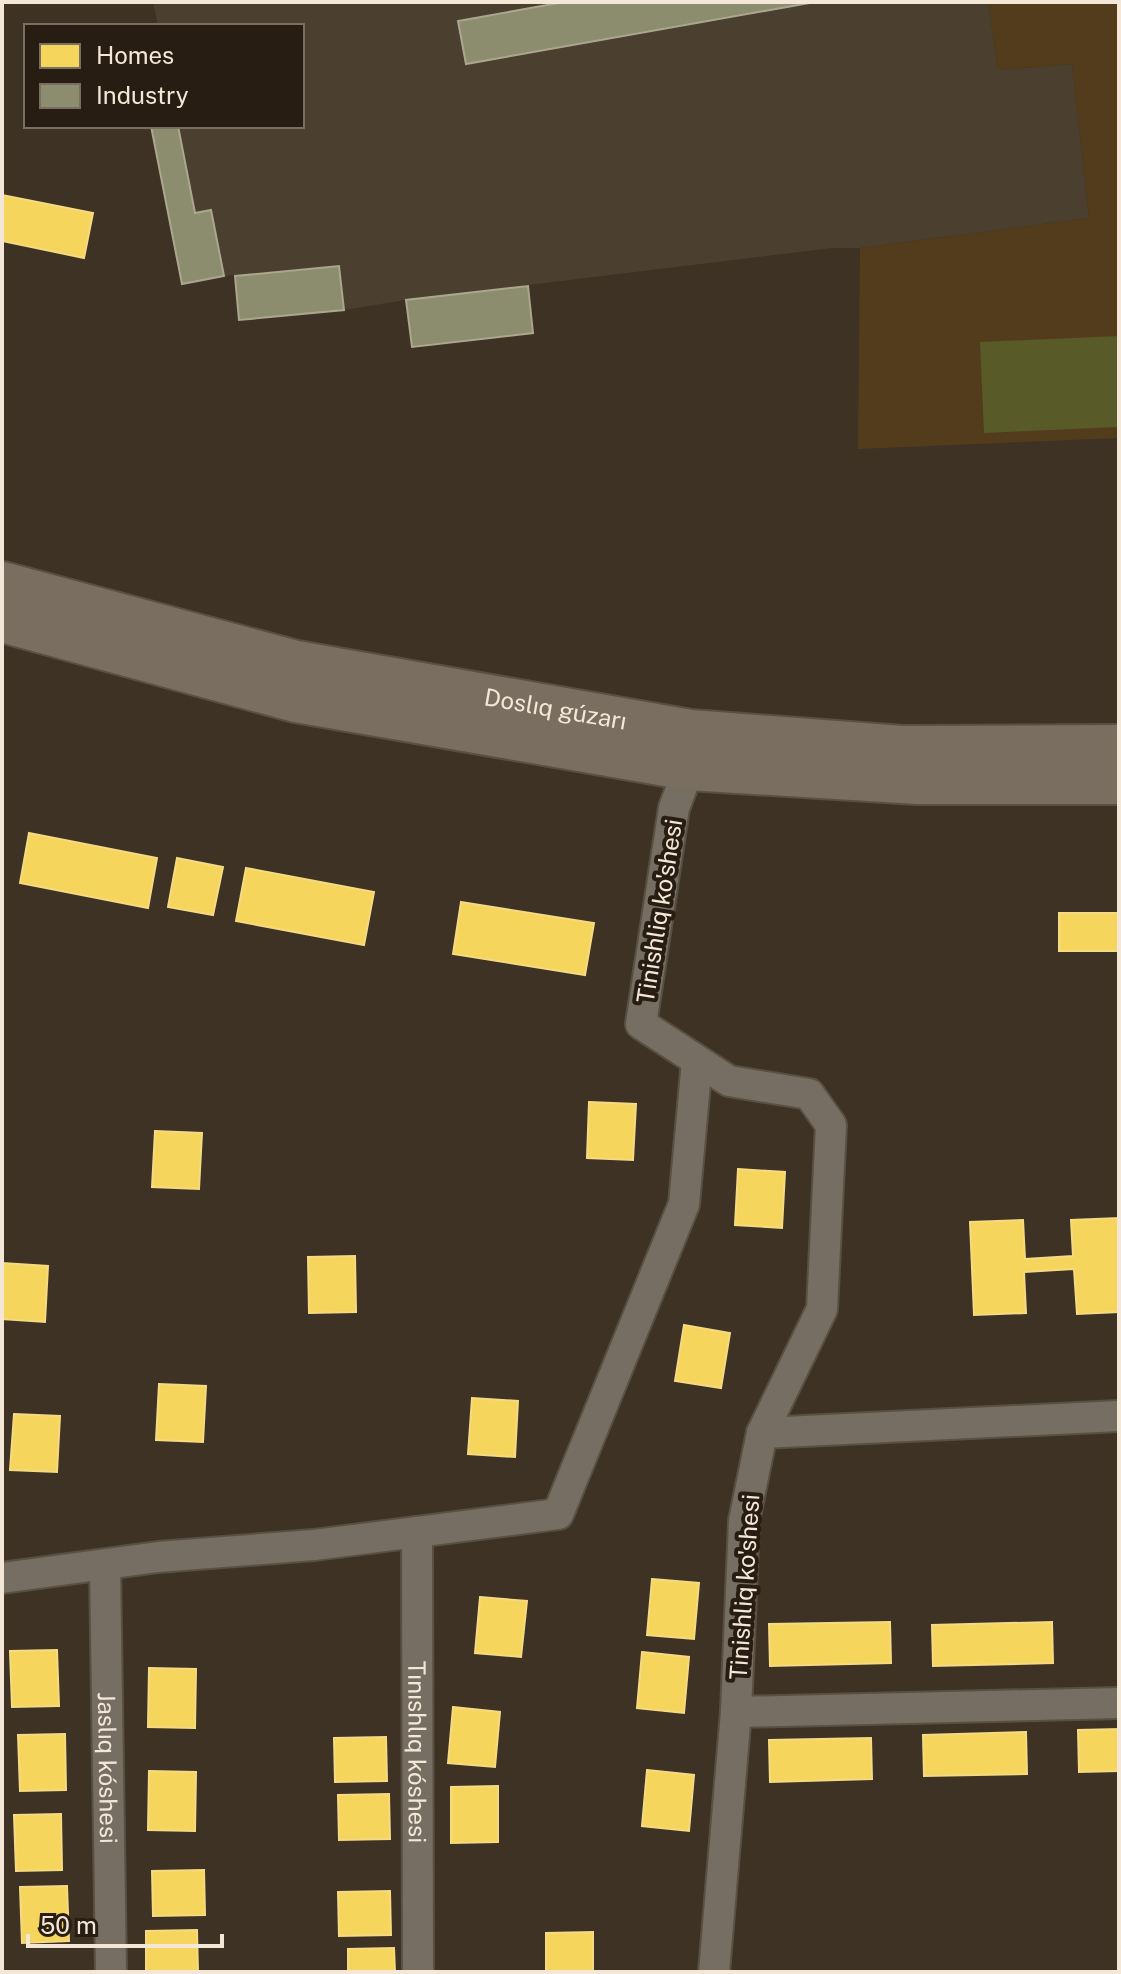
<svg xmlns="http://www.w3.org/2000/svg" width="1121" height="1974" viewBox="0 0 1121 1974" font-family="'Public Sans',sans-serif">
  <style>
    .industrial { fill: #4b3f30 }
    .built { fill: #533c1c }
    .green { fill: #585a28 }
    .homes { fill: #f6d55c; stroke: #f5da81; stroke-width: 2 }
    .industry { fill: #8c8c6e; stroke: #aba78e; stroke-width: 2 }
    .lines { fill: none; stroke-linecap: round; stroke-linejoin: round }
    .street-casing { stroke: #594f43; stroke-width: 34 }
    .primary-casing { stroke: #594f43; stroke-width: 48 }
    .street { stroke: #766e62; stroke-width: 30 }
    .primary { stroke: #796e60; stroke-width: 44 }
    .labels { text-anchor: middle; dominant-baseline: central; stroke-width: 8; stroke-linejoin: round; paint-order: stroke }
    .street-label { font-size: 24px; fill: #f4e7d8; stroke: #271d12 }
  </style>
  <rect width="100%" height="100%" fill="#3e3224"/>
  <path class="industrial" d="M 153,2 L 988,2 L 998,70 L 1072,64 L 1089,218 L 860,248 L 832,248 L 406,300 L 344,310 L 339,266 L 224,276 L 211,211 L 195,213 L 178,126 L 302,126 L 302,26 L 158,26 Z"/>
  <path class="built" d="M 988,2 L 1119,2 L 1119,438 L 858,449 L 860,248 L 1089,218 L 1072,64 L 998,70 Z"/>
  <path class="green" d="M 1119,336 L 1119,427 L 984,433 L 980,342 Z"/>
  <path class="homes" d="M 2,195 L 93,213 L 84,258 L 2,241 Z
    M 29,833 L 157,858 L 148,908 L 20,883 Z
    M 177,858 L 223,867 L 213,915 L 168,907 Z
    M 246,868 L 374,892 L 364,945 L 236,921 Z
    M 461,902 L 594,923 L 585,975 L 453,954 Z
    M 1059,913 L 1119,913 L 1119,951 L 1059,951 Z
    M 589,1102 L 636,1104 L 633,1160 L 587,1158 Z
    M 155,1131 L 202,1133 L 199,1189 L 152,1187 Z
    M 738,1169 L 785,1172 L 782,1228 L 735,1225 Z
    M 1119,1218 L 1119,1312 L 1077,1314 L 1074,1269 L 1024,1272 L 1026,1313 L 974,1315 L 970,1222 L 1023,1220 L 1025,1259 L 1073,1256 L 1071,1220 Z
    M 355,1256 L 356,1312 L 309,1313 L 308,1257 Z
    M 2,1263 L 48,1266 L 45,1322 L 2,1319 Z
    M 684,1325 L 730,1333 L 721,1388 L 675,1381 Z
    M 159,1384 L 206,1386 L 203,1442 L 156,1440 Z
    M 472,1398 L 518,1401 L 515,1457 L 468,1454 Z
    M 14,1414 L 60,1416 L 57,1472 L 10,1470 Z
    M 652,1579 L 699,1583 L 694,1639 L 647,1635 Z
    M 480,1597 L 527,1601 L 521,1657 L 475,1653 Z
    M 890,1622 L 891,1663 L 770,1666 L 769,1624 Z
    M 1052,1622 L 1053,1663 L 933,1666 L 932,1625 Z
    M 57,1650 L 59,1706 L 12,1707 L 10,1651 Z
    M 642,1652 L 689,1657 L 684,1713 L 637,1708 Z
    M 149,1668 L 196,1669 L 195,1728 L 148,1727 Z
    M 453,1707 L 500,1712 L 495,1767 L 448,1763 Z
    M 1119,1729 L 1119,1771 L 1079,1772 L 1078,1730 Z
    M 1026,1732 L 1027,1774 L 924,1776 L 923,1735 Z
    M 65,1734 L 66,1790 L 20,1791 L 18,1735 Z
    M 386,1737 L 387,1781 L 335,1782 L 334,1738 Z
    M 871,1738 L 872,1779 L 770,1782 L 769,1740 Z
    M 647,1770 L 694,1775 L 689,1831 L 642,1826 Z
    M 149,1771 L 196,1772 L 195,1831 L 148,1830 Z
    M 498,1786 L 498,1842 L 451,1843 L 451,1787 Z
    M 389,1794 L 390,1839 L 339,1840 L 338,1795 Z
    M 61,1814 L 62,1870 L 16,1871 L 14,1815 Z
    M 204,1870 L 205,1915 L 153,1916 L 152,1871 Z
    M 67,1886 L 69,1941 L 22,1943 L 20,1887 Z
    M 390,1891 L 391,1935 L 339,1936 L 338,1892 Z
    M 197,1930 L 198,1972 L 146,1972 L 146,1931 Z
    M 593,1932 L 593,1972 L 546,1972 L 546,1933 Z
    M 394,1948 L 395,1972 L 348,1972 L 348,1949 Z"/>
  <path class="industry" d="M 564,2 L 815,2 L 466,64 L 458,21 Z
    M 151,126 L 178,126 L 195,213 L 211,210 L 224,276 L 182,284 Z
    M 339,266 L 344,310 L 239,320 L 235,276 Z
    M 528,286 L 533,333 L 412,347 L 406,300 Z"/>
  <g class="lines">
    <g class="street-casing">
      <g id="street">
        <path d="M 689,768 L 674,808 L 641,1024 L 729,1081 L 809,1094 L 831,1125 L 822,1309 L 762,1433 L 744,1521 L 736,1712 L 714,1972"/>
        <path d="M 762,1433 L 1119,1416"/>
        <path id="s1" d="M 417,1532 L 418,1972"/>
        <path id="s2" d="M 105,1566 L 111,1972"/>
        <path d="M 2,1578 L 158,1557 L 314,1545 L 558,1514 L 684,1204 L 697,1061"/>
        <path d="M 736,1712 L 1119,1703"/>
      </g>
    </g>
    <g class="primary-casing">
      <g id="primary">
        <path id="s3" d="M 2,584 L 296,663 L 690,732 L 902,748 L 1119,747"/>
        <path d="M 2,620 L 296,700 L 689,768 L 918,782 L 1119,782"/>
      </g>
    </g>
    <use href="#street" class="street"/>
    <use href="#primary" class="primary"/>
  </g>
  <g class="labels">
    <g class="street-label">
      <text stroke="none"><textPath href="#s3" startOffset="568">Doslıq gúzarı</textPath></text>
      <text transform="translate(659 911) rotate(-81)">Tinishliq ko'shesi</text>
      <text transform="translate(744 1587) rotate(-86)">Tinishliq ko'shesi</text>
      <text stroke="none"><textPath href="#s1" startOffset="220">Tınıshlıq kóshesi</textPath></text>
      <text stroke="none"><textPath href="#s2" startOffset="202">Jaslıq kóshesi</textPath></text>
    </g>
  </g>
  <rect width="1121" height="1974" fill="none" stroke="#f4e7d8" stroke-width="8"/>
  <rect x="24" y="24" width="280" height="104" fill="#271d12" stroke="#796e61" stroke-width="2"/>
  <rect x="40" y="44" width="40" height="24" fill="#f6d55c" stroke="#796e61" stroke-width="2"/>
  <text x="96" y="64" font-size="24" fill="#f4e7d8">Homes</text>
  <rect x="40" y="84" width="40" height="24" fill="#8c8c6e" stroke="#796e61" stroke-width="2"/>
  <text x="96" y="104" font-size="24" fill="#f4e7d8">Industry</text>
  <path d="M28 1934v12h194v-12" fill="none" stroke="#f4e7d8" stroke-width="4"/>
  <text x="40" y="1934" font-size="24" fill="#f4e7d8" stroke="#271d12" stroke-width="6" paint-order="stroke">50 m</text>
</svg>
